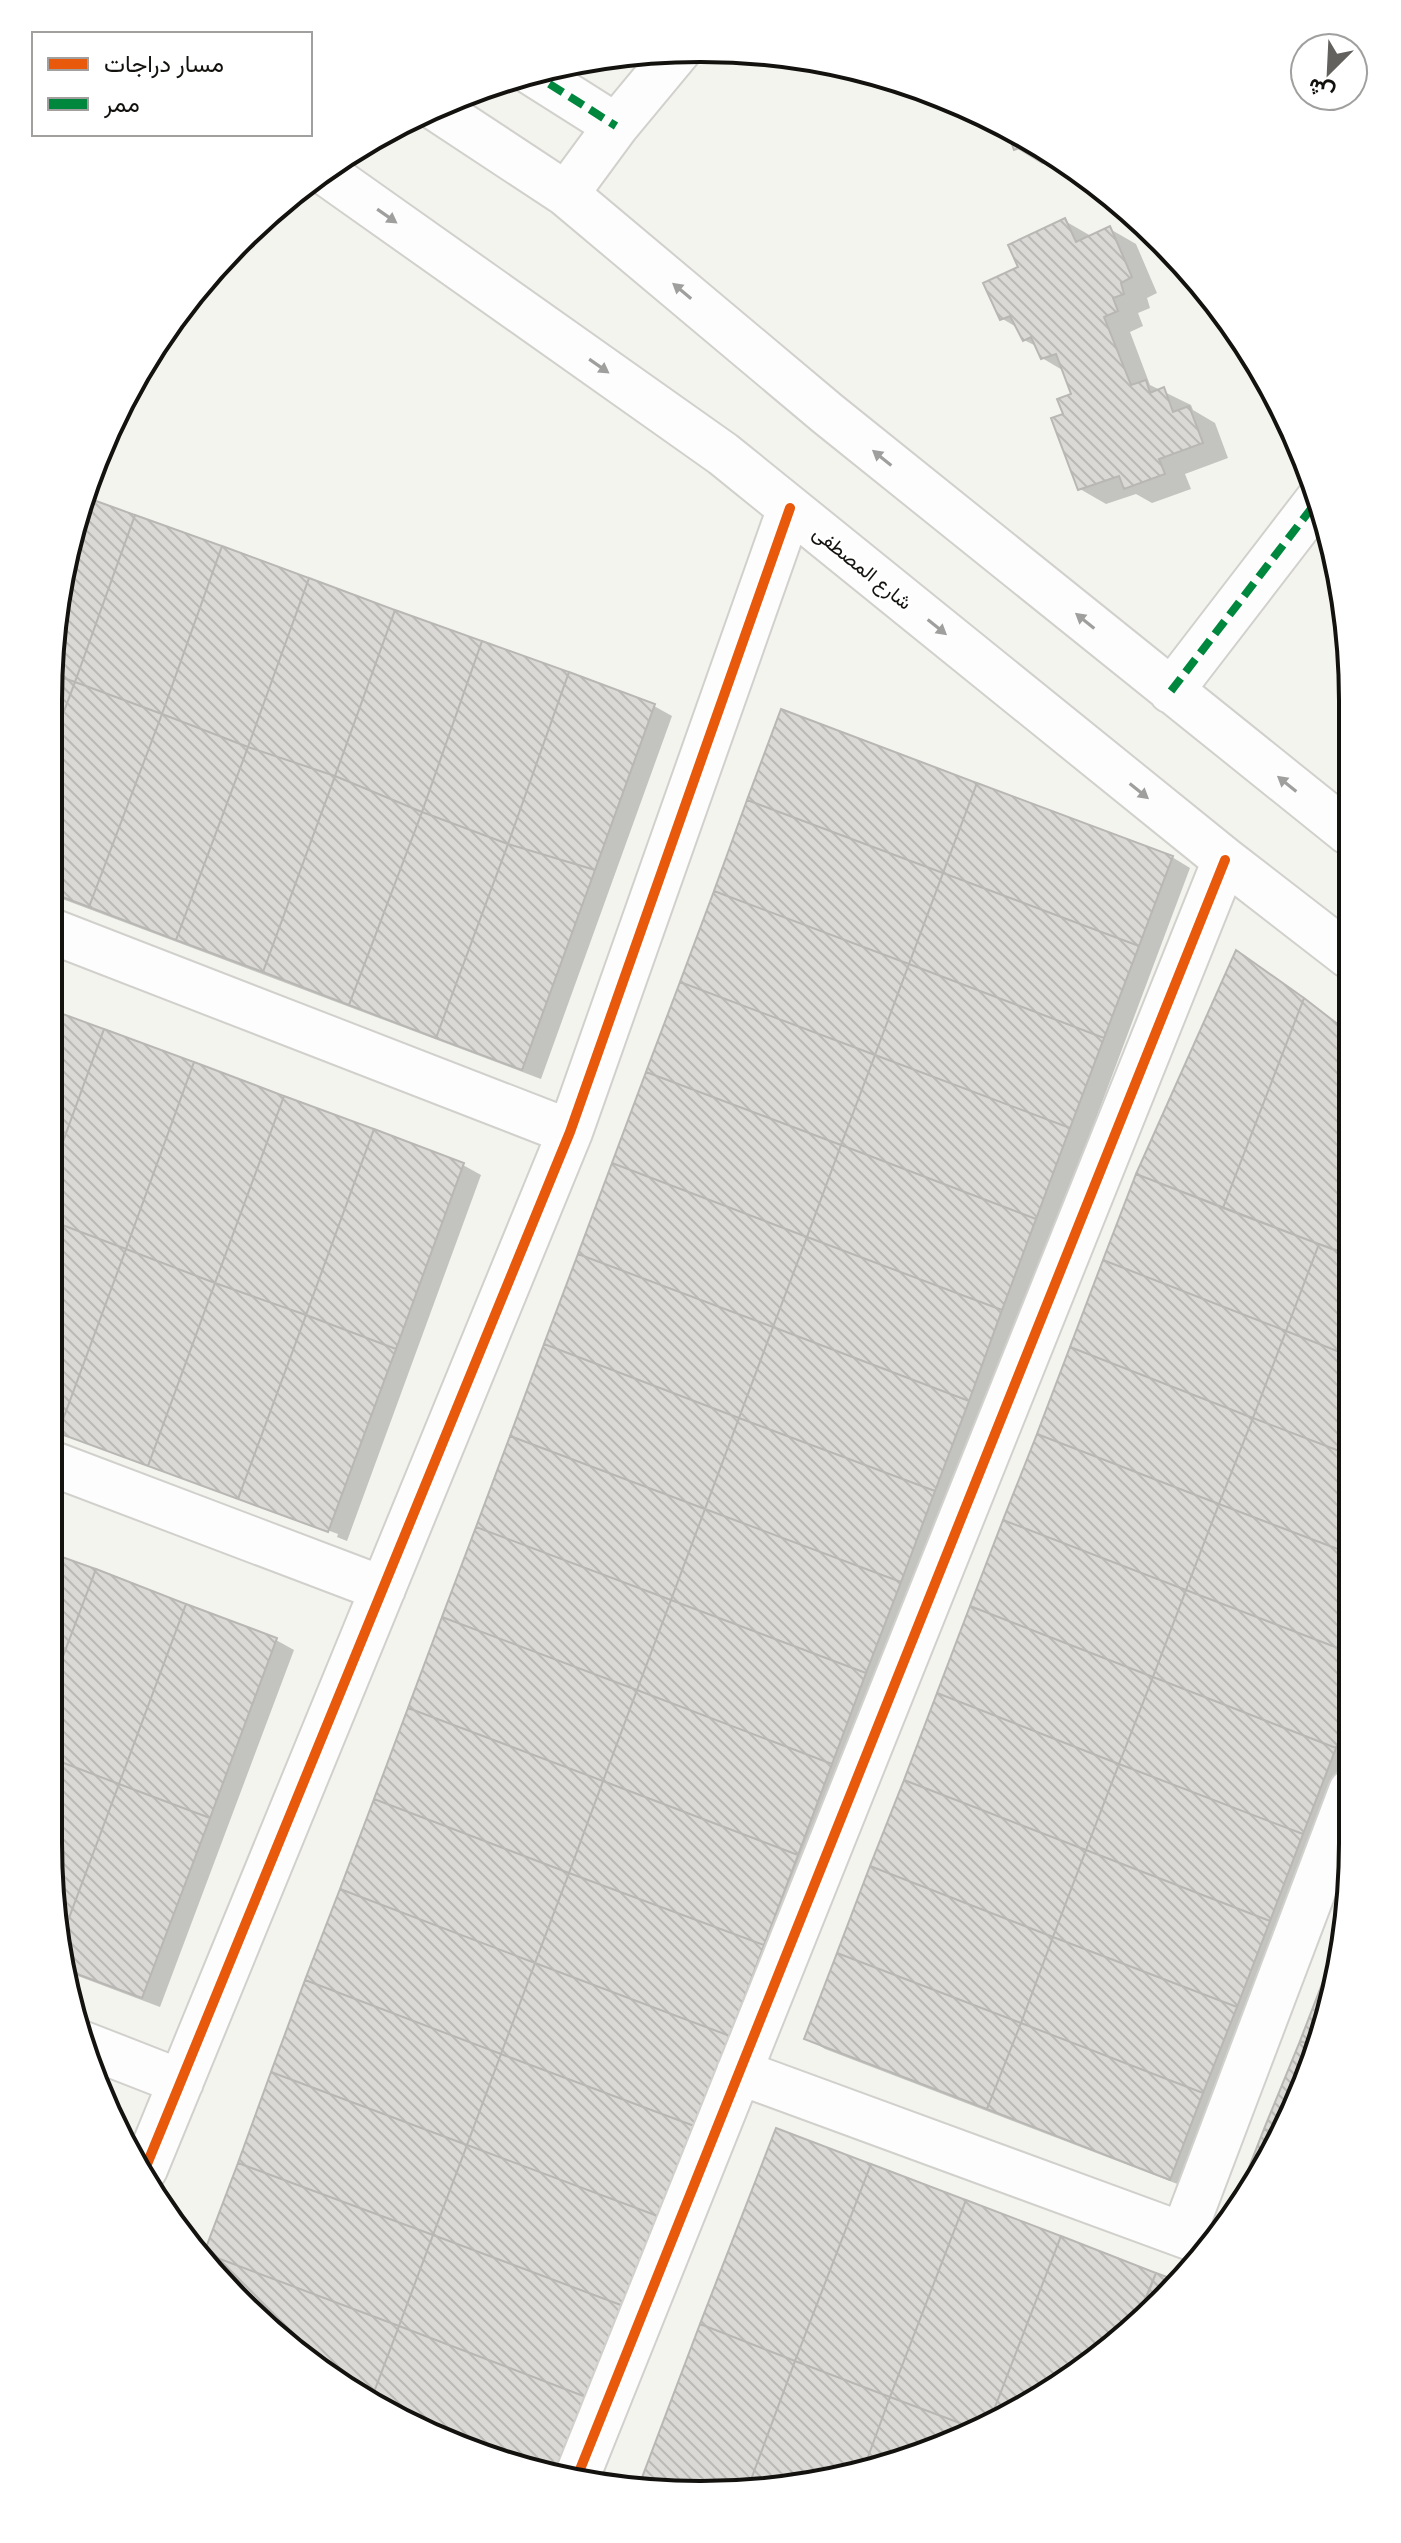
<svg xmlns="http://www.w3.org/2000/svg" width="1401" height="2543" viewBox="0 0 1401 2543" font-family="'IBM Plex Serif',Vazirmatn,serif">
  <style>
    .shadow { fill: #0003 }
    .building { fill: url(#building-back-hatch); stroke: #b9b7b4; stroke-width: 2 }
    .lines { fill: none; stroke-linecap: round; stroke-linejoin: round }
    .minor-casing { stroke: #d1d0cc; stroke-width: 48 }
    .minor { stroke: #fdfdfd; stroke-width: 44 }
    .quiet { stroke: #00873e; stroke-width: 8; stroke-dasharray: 16 8; stroke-linecap: butt }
    .cycleway-casing { stroke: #fff; stroke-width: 15 }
    .cycleway { stroke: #e8590c; stroke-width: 10 }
    .oneway { fill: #9f9f9e }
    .labels { text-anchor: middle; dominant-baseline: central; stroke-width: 6; stroke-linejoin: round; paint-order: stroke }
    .street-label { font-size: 20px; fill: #13120f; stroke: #fff }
    .rim { fill: none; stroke: #13120f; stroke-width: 4 }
  </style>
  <defs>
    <pattern id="building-back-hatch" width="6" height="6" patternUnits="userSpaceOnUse" patternTransform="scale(2)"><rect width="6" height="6" fill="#dad9d6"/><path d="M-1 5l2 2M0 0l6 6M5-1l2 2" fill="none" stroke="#bab9b6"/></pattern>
  </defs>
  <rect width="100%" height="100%" fill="#f4f4ef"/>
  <path class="shadow" d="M 1007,127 L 1026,135 L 1058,158 L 1042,164 L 1016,148 Z
    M 1065,221 L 1091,236 L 1110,229 L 1136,244 L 1157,293 L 1147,298 L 1150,308 L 1138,313 L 1143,326 L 1130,332 L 1150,385 L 1191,405 L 1193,410 L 1215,423 L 1228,458 L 1185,474 L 1191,489 L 1152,503 L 1136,494 L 1106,504 L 1080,489 L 1073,396 L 1064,371 L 1042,358 L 1038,347 L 1024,340 L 1018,328 L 1001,318 L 1020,268 Z
    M 84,498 L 654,706 L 672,716 L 541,1079 L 49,894 L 49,658 L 70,531 Z
    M 1172,857 L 1190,868 L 586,2478 L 532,2473 L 338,2385 L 203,2259 Z
    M 1255,963 L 1349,1032 L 1351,1764 L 1188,2188 L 825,2049 L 807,2038 Z
    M 49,1011 L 463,1165 L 481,1175 L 347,1541 L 337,1537 L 338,1534 L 48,1427 Z
    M 48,1554 L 276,1640 L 294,1650 L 160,2007 L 70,1973 L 48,1842 Z
    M 777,2130 L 1173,2281 L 1131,2333 L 951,2445 L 744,2494 L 643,2484 Z"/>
  <path class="building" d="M 1005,125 L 1026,135 L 1036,142 L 1014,150 Z
    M 1065,218 L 1076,242 L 1110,226 L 1132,277 L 1121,283 L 1124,294 L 1113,298 L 1118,311 L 1104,317 L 1131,385 L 1146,380 L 1150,393 L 1164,387 L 1173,412 L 1189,406 L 1203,443 L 1159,459 L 1165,474 L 1124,489 L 1119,476 L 1078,490 L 1051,418 L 1063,414 L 1057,399 L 1071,394 L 1056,354 L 1041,359 L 1031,337 L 1023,341 L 1010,316 L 1000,320 L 983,283 L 1018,267 L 1008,245 Z
    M 85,497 L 135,515 L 75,682 L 49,673 L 49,658 L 70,531 Z
    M 135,515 L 222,546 L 162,714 L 75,682 Z
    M 222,546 L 309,578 L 248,747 L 162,714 Z
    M 309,578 L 395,610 L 335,776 L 248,747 Z
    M 395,610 L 482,641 L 422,812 L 335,776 Z
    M 482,641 L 569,672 L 508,844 L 422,812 Z
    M 569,672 L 655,704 L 595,870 L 508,844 Z
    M 49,673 L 75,682 L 49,751 Z
    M 75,682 L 162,714 L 89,907 L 49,892 L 49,751 Z
    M 781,709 L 977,783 L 943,873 L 747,800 Z
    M 162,714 L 248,747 L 176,940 L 89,907 Z
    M 248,747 L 335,776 L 263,972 L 176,940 Z
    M 335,776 L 422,812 L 349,1005 L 263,972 Z
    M 977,783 L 1173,856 L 1139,946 L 943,873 Z
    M 747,800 L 943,873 L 909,964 L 714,891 Z
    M 422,812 L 508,844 L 436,1038 L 349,1005 Z
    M 508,844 L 595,870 L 522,1070 L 436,1038 Z
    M 943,873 L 1139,946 L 1104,1038 L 909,964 Z
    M 714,891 L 909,964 L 875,1055 L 680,982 Z
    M 1236,950 L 1304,998 L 1223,1208 L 1136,1174 Z
    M 909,964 L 1104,1038 L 1070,1128 L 875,1055 Z
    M 680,982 L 875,1055 L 841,1145 L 646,1072 Z
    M 1304,998 L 1349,1033 L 1348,1255 L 1223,1208 Z
    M 49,1009 L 104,1029 L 49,1180 Z
    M 104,1029 L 194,1062 L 126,1249 L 49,1220 L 49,1180 Z
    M 875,1055 L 1070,1128 L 1036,1219 L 841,1145 Z
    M 194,1062 L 284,1096 L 215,1283 L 126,1249 Z
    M 646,1072 L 841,1145 L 807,1237 L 612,1163 Z
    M 284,1096 L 374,1129 L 306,1315 L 215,1283 Z
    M 374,1129 L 464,1163 L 396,1349 L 306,1315 Z
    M 841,1145 L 1036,1219 L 1002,1310 L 807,1237 Z
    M 612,1163 L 807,1237 L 773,1327 L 578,1254 Z
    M 1136,1174 L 1319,1244 L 1286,1331 L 1103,1260 Z
    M 49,1220 L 126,1249 L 58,1433 L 48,1429 Z
    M 807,1237 L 1002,1310 L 969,1401 L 773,1327 Z
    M 1319,1244 L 1350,1255 L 1350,1356 L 1286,1331 Z
    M 126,1249 L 215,1283 L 148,1466 L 58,1433 Z
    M 578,1254 L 773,1327 L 739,1418 L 544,1344 Z
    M 1103,1260 L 1286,1331 L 1253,1418 L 1070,1347 Z
    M 215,1283 L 306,1315 L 238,1499 L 148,1466 Z
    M 306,1315 L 396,1349 L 328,1532 L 238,1499 Z
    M 773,1327 L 969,1401 L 935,1491 L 739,1418 Z
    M 1286,1331 L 1350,1356 L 1350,1455 L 1253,1418 Z
    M 544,1344 L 739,1418 L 705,1509 L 510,1436 Z
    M 1070,1347 L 1253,1418 L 1219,1504 L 1037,1434 Z
    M 739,1418 L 935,1491 L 901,1582 L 705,1509 Z
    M 1253,1418 L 1350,1455 L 1351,1554 L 1219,1504 Z
    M 1037,1434 L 1219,1504 L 1186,1590 L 1003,1520 Z
    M 510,1436 L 705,1509 L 671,1600 L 476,1527 Z
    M 1219,1504 L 1351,1554 L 1351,1653 L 1186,1590 Z
    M 705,1509 L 901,1582 L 866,1673 L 671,1600 Z
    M 1003,1520 L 1186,1590 L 1153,1677 L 970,1606 Z
    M 476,1527 L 671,1600 L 637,1690 L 442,1617 Z
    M 48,1552 L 96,1569 L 48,1696 Z
    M 96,1569 L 186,1604 L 119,1784 L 48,1757 L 48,1696 Z
    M 1186,1590 L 1351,1653 L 1351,1708 L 1336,1748 L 1153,1677 Z
    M 671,1600 L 866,1673 L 832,1764 L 637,1690 Z
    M 186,1604 L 277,1638 L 210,1818 L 119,1784 Z
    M 970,1606 L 1153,1677 L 1119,1764 L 937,1693 Z
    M 442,1617 L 637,1690 L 603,1781 L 408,1708 Z
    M 1153,1677 L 1336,1748 L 1303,1834 L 1119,1764 Z
    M 637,1690 L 832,1764 L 798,1855 L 603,1781 Z
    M 937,1693 L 1119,1764 L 1086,1850 L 904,1780 Z
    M 408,1708 L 603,1781 L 569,1873 L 374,1799 Z
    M 48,1757 L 119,1784 L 63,1934 L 48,1842 Z
    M 1119,1764 L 1303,1834 L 1270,1921 L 1086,1850 Z
    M 904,1780 L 1086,1850 L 1053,1937 L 870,1866 Z
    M 603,1781 L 798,1855 L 764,1945 L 569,1873 Z
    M 119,1784 L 210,1818 L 142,1998 L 69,1971 L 63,1934 Z
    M 374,1799 L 569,1873 L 535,1963 L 340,1889 Z
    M 1086,1850 L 1270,1921 L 1237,2007 L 1053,1937 Z
    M 870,1866 L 1053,1937 L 1021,2023 L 837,1953 Z
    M 569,1873 L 764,1945 L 730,2036 L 535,1963 Z
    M 340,1889 L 535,1963 L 501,2054 L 305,1980 Z
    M 1345,1926 L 1340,1955 L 1334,1953 Z
    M 1053,1937 L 1237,2007 L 1203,2093 L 1021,2023 Z
    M 837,1953 L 1021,2023 L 987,2109 L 804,2039 Z
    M 1334,1953 L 1340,1955 L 1331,2012 L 1316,2047 L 1300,2041 Z
    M 535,1963 L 730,2036 L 697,2127 L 501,2054 Z
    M 305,1980 L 501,2054 L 467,2145 L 271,2072 Z
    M 1021,2023 L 1203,2093 L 1170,2180 L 987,2109 Z
    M 1300,2041 L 1316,2047 L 1280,2135 L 1264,2129 Z
    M 501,2054 L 697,2127 L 663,2218 L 467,2145 Z
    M 271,2072 L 467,2145 L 433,2235 L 238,2163 Z
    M 776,2128 L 871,2164 L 795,2361 L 700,2324 Z
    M 1264,2129 L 1280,2135 L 1266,2168 L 1233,2208 Z
    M 467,2145 L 663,2218 L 629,2308 L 433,2235 Z
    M 238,2163 L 433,2235 L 399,2326 L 204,2253 Z
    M 871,2164 L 966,2200 L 890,2397 L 795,2361 Z
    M 966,2200 L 1061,2236 L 990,2420 L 976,2429 L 890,2397 Z
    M 433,2235 L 629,2308 L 594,2400 L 399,2326 Z
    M 1061,2236 L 1156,2273 L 1131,2333 L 990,2420 Z
    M 204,2253 L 399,2326 L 371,2400 L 338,2385 L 202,2258 Z
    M 1156,2273 L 1175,2280 L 1135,2328 Z
    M 700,2324 L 795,2361 L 746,2493 L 640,2483 Z
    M 399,2326 L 594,2400 L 565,2476 L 532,2473 L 371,2400 Z
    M 795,2361 L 890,2397 L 865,2465 L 746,2493 Z
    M 890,2397 L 976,2429 L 951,2445 L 865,2465 Z"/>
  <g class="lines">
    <g class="minor-casing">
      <path id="minor" d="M 529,71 L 616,126
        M 434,107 L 566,194 L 828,414 L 1348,832
        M 323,171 L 723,454 L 1225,860 L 1349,956
        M 566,194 L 616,126 L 679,50
        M 1171,691 L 1317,501
        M 49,930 L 570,1132
        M 48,1462 L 383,1589
        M 81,2043 L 181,2082
        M 739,2072 L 1205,2243
        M 145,2169 L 570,1132 L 790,508
        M 1183,2235 L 1351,1791
        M 577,2477 L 1225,860"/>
    </g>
    <use href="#minor" class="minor"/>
    <path class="quiet" d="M 529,71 L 616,126
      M 1171,691 L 1317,501"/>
    <g class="cycleway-casing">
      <path id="cycleway" d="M 145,2169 L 570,1132 L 790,508
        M 577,2477 L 1225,860"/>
    </g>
    <use href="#cycleway" class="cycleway"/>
  </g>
  <defs><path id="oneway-solid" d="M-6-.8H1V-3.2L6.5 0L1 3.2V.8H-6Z" transform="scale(2)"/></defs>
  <g class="oneway">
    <use href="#oneway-solid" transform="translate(387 216) rotate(35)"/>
    <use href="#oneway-solid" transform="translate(682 291) rotate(-140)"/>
    <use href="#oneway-solid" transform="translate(599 366) rotate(35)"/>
    <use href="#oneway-solid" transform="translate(882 458) rotate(-141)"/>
    <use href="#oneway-solid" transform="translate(1085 621) rotate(-141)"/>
    <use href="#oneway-solid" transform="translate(937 627) rotate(39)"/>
    <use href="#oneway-solid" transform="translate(1287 784) rotate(-141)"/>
    <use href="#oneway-solid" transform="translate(1139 791) rotate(39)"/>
  </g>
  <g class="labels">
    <g class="street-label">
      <text transform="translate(863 567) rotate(39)">شارع المصطفى</text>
    </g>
  </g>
  <path d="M0 0H1401V2543H0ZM700 62H701A638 638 0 0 1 1339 700V1843A638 638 0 0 1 701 2481H700A638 638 0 0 1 62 1843V700A638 638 0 0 1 700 62Z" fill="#fff" fill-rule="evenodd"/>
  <path class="rim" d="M700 62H701A638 638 0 0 1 1339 700V1843A638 638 0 0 1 701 2481H700A638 638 0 0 1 62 1843V700A638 638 0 0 1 700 62Z"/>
  <rect x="32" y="32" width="280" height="104" fill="#ffffff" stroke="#a1a09f" stroke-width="2"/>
  <rect x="48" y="58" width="40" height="12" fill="#e8590c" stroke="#a1a09f" stroke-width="2"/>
  <text x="104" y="72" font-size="24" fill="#13120f">مسار دراجات</text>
  <rect x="48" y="98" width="40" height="12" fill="#00873e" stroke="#a1a09f" stroke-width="2"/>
  <text x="104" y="112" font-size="24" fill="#13120f">ممر</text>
  <g transform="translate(1329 72) rotate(204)"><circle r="38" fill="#ffffff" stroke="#a1a09f" stroke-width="2"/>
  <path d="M0-6L14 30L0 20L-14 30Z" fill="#62615d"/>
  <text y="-12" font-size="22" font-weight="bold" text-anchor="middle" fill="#13120f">ش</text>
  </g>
</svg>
